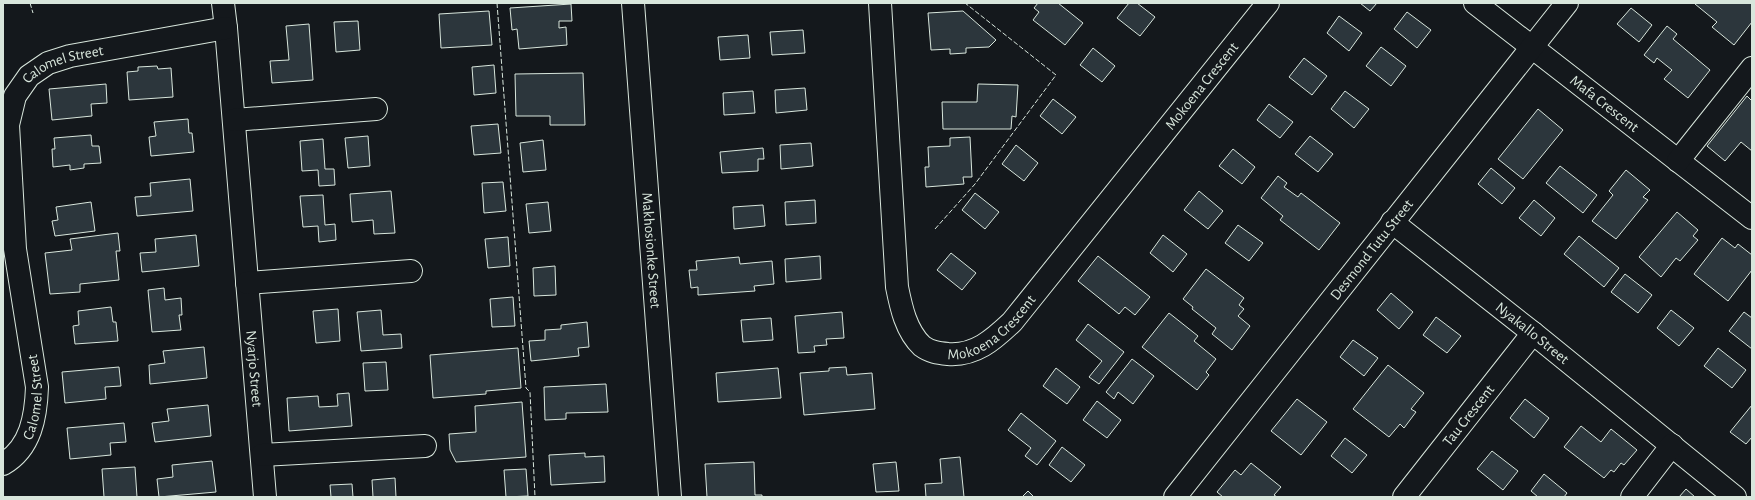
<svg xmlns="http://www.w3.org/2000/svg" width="1755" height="500" viewBox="0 0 1755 500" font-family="'Alegreya Sans',sans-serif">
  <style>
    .building { fill: #2c363c; stroke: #d8e6dc }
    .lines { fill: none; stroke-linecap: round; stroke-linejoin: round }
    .minor-casing { stroke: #d8e6dc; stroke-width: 24 }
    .minor { stroke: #14181c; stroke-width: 22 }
    .fence { stroke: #d8e6dc; stroke-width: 1; stroke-dasharray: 5 2; stroke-linecap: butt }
    .labels { text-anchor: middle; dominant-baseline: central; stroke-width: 3; stroke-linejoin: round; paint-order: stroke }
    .street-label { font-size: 15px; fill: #d8e6dc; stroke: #14181c }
  </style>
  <rect width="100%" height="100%" fill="#14181c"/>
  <path class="building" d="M 1038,3 L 1058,3 L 1083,23 L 1065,45 L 1033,20 L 1039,12 L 1034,8 Z
    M 1129,3 L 1137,3 L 1155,17 L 1140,36 L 1117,18 Z
    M 1360,3 L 1377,3 L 1370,11 Z
    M 1696,3 L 1752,3 L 1752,22 L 1734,45 L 1712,27 L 1717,22 L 1695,4 Z
    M 571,4 L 572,21 L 559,21 L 559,28 L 566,27 L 567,45 L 519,49 L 517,29 L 512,30 L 510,8 Z
    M 1631,8 L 1652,25 L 1639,42 L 1617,24 Z
    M 489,11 L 492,45 L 441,48 L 439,14 Z
    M 963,11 L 996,40 L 989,47 L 966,48 L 966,53 L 950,54 L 950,49 L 931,50 L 928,13 Z
    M 1407,12 L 1431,30 L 1417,48 L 1394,29 Z
    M 1339,16 L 1362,33 L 1349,51 L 1327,33 Z
    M 358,21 L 360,50 L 336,52 L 334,22 Z
    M 309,24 L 313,80 L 272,83 L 270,61 L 289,60 L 286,26 Z
    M 1667,26 L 1677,34 L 1673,39 L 1710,70 L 1688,98 L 1664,79 L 1672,70 L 1657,58 L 1654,63 L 1644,55 Z
    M 803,30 L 805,53 L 772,55 L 770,32 Z
    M 748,35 L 750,58 L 720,60 L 718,37 Z
    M 1381,47 L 1406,66 L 1391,86 L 1366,66 Z
    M 1093,48 L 1115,66 L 1102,82 L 1080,65 Z
    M 1304,58 L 1327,76 L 1312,95 L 1289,77 Z
    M 494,65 L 496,93 L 474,95 L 472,67 Z
    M 157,66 L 158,69 L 171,68 L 173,97 L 129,100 L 127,72 L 138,71 L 138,67 Z
    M 583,73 L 585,125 L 550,125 L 550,116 L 516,116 L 515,74 Z
    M 106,84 L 107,103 L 91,104 L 92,116 L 52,120 L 49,89 Z
    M 978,84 L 1018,85 L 1016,117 L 1012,116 L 1011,129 L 943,129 L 942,102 L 977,102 Z
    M 805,88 L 807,110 L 776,113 L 775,90 Z
    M 753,91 L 755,113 L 724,115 L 723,93 Z
    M 1345,91 L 1369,109 L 1354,128 L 1331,109 Z
    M 1747,96 L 1752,101 L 1752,151 L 1741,142 L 1725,161 L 1707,146 Z
    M 1053,99 L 1076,117 L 1062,134 L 1040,116 Z
    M 1269,104 L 1293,122 L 1280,138 L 1257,120 Z
    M 1538,109 L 1563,130 L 1523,179 L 1498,159 Z
    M 188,119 L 189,133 L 192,133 L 194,152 L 151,156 L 149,137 L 156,136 L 154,122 Z
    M 498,124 L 501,153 L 474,155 L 471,126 Z
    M 91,135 L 92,146 L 99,146 L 101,163 L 84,164 L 84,168 L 70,170 L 70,165 L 53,167 L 52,149 L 55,149 L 54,138 Z
    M 368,136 L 370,166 L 348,168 L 345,138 Z
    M 1310,136 L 1333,154 L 1318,172 L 1295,154 Z
    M 970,137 L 972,177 L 963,177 L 964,184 L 926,187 L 925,167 L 929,167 L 928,147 L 950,146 L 950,138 Z
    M 323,139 L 325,169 L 334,169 L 335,185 L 319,186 L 318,170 L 302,171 L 300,141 Z
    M 543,140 L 546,170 L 523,172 L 520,143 Z
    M 811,143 L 813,166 L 781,169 L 780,145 Z
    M 1016,145 L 1038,163 L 1024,181 L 1002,164 Z
    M 763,148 L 764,159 L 758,159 L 758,171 L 722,173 L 720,152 Z
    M 1233,149 L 1255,167 L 1242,184 L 1219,166 Z
    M 1560,166 L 1597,195 L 1583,213 L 1546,183 Z
    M 1491,168 L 1515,188 L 1502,204 L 1478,184 Z
    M 1626,170 L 1650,190 L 1643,197 L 1648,200 L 1616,239 L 1592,221 L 1613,195 L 1609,191 Z
    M 1278,176 L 1287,183 L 1284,187 L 1298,197 L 1301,193 L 1340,223 L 1319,250 L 1280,220 L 1283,216 L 1261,198 Z
    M 190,179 L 193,211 L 137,216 L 135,197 L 151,196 L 150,183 Z
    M 503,182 L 506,211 L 484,213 L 482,183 Z
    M 391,191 L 395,233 L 374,234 L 373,220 L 352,222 L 350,194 Z
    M 1199,191 L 1223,211 L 1208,229 L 1184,210 Z
    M 975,193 L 999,212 L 985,229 L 962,210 Z
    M 323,195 L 325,225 L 335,224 L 336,240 L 319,242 L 318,226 L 303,227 L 300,196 Z
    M 815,200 L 816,223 L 786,225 L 785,202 Z
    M 1534,200 L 1555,218 L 1541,236 L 1519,218 Z
    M 91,202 L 95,231 L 55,236 L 52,221 L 58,220 L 56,207 Z
    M 548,202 L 551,231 L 529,233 L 526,204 Z
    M 763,205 L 765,226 L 734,229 L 733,207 Z
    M 1677,212 L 1698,230 L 1693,236 L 1698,240 L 1680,261 L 1676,258 L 1661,277 L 1639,257 Z
    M 1238,225 L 1263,243 L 1249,261 L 1225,243 Z
    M 118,233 L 120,251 L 116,251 L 119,280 L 80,284 L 80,292 L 50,294 L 45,253 L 72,250 L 70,239 Z
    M 196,235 L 199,266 L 142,272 L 140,253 L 156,252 L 155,239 Z
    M 1163,235 L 1187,254 L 1173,272 L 1150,253 Z
    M 1579,236 L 1619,268 L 1604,287 L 1564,254 Z
    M 508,237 L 510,266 L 488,268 L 485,239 Z
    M 1722,238 L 1735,248 L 1738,244 L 1752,255 L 1752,270 L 1728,301 L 1694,274 Z
    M 951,253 L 976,273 L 962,290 L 937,270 Z
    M 820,256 L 821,279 L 786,282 L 785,259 Z
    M 1098,256 L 1150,297 L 1135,315 L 1125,307 L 1119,314 L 1078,281 Z
    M 739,257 L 740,264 L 772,261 L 774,284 L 754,286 L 755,291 L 698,295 L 698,287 L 691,288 L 689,270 L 697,270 L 696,261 Z
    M 555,266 L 556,295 L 534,296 L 533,268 Z
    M 1206,269 L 1244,298 L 1239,305 L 1244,309 L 1238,316 L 1250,326 L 1232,350 L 1212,334 L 1216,328 L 1192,309 L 1193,307 L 1183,299 Z
    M 1625,274 L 1652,295 L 1638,313 L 1611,292 Z
    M 164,288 L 165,300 L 181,298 L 182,315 L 179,315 L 181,330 L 152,332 L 148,290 Z
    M 1391,293 L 1413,312 L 1399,329 L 1377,310 Z
    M 513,297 L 515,326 L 492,327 L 490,299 Z
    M 111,307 L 113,322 L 116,322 L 118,341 L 75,344 L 73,326 L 79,325 L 78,311 Z
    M 338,309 L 340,341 L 316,343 L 313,311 Z
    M 381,310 L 383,335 L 401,334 L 402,348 L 361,351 L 357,312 Z
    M 1671,310 L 1694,328 L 1679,346 L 1657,328 Z
    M 842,312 L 844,338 L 826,339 L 827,345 L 814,346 L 815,352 L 798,353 L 795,316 Z
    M 1744,312 L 1752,318 L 1752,349 L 1729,331 Z
    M 1169,313 L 1198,336 L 1194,341 L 1216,359 L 1206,372 L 1209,375 L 1197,390 L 1142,347 Z
    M 1436,317 L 1461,336 L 1447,353 L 1423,335 Z
    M 771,318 L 773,340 L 743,342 L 741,320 Z
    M 587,322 L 589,347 L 578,348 L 579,356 L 531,361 L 529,341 L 545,340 L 545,330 L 561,329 L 561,325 Z
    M 1088,324 L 1124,352 L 1099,384 L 1089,377 L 1102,361 L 1076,340 Z
    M 1353,340 L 1378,358 L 1364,376 L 1340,357 Z
    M 204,347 L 207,378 L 150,384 L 149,365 L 165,363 L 163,351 Z
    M 518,348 L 521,388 L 486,391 L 486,394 L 433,398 L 430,355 Z
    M 1718,348 L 1746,370 L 1732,388 L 1704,366 Z
    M 1132,359 L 1154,376 L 1133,404 L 1118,392 L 1114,399 L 1106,392 Z
    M 386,362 L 388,390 L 365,391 L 363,363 Z
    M 1388,365 L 1424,393 L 1411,409 L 1416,412 L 1404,428 L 1400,424 L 1389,437 L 1353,409 Z
    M 119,367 L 121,386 L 105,387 L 106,399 L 65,403 L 62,372 Z
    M 846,367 L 847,375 L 872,373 L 875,409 L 804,415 L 800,373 L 829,371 L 829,368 Z
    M 778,368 L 781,398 L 718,402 L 716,373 Z
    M 1056,368 L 1080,387 L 1067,404 L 1043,386 Z
    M 606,384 L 608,412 L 566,413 L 566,419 L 545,420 L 544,387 Z
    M 349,393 L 352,426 L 289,431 L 287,398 L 318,396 L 319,407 L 338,406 L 337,394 Z
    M 1297,399 L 1327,422 L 1301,455 L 1271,431 Z
    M 1525,399 L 1549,418 L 1534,438 L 1510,418 Z
    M 1097,401 L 1121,420 L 1107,438 L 1083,420 Z
    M 522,402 L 526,457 L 456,462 L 450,450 L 449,434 L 476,432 L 475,406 Z
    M 208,405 L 211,436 L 155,442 L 152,423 L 169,421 L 167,409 Z
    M 1752,405 L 1752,437 L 1746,444 L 1730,432 Z
    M 1021,413 L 1056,441 L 1037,465 L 1025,456 L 1031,448 L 1008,430 Z
    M 124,423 L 126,442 L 110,443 L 111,455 L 70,459 L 67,428 Z
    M 1581,426 L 1601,442 L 1611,429 L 1637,450 L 1624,465 L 1621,463 L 1614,472 L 1611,470 L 1604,478 L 1564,447 Z
    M 1345,438 L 1367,455 L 1352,473 L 1331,456 Z
    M 1062,447 L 1085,465 L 1071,482 L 1049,465 Z
    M 1492,451 L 1518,471 L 1503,490 L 1477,469 Z
    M 585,453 L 585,457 L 604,456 L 605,482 L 551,485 L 549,455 Z
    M 960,457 L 964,497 L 926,497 L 925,484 L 942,483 L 940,459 Z
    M 212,461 L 216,492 L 159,497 L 157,479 L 173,477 L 172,465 Z
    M 754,462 L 755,495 L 762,495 L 762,497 L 707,497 L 705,464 Z
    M 896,462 L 899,491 L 876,492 L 873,464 Z
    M 1251,463 L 1281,487 L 1274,495 L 1277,497 L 1223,497 L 1217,492 L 1235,470 L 1241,475 Z
    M 135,467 L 137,497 L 104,497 L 102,469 Z
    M 526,469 L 528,496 L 506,497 L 504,470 Z
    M 1544,474 L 1567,493 L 1564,497 L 1538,497 L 1531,491 Z
    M 395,478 L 396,497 L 373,497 L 372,480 Z
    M 352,484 L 353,497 L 331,497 L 330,485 Z
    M 1686,489 L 1695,497 L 1679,497 Z
    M 1028,491 L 1034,497 L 1022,497 Z"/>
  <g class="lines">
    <g class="minor-casing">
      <g id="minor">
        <path id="s1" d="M 223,3 L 226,28 L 265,497"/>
        <path id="s2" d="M 633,3 L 670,497"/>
        <path id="s3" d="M 880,3 L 897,287 C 901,307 906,331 922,346 C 930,352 938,353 948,354 C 975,356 993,340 1012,322 L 1268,3"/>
        <path id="s4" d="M 1475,3 L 1752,218"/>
        <path d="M 234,120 L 376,109"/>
        <path d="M 1678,161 L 1752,68"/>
        <path id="s5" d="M 1392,222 L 1533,333 L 1735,497"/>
        <path d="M 247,283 L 411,271"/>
        <path d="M 262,455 L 425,446"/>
        <path id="s6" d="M 3,464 C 31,448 36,416 37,387 L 15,249 L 8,125 L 15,96 L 29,76 L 48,63 L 70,56 L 226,28"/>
        <path id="s7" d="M 1175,497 L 1567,3"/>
        <path id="s8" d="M 1404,497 L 1533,333"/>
        <path d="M 1632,497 L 1672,445"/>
      </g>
    </g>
    <use href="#minor" class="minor"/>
    <path class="fence" d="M 30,3 L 33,13
      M 497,3 L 526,388 L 530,392 L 535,497
      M 935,229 L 975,184 L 1056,75 L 965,3"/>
  </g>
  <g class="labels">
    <g class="street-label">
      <text stroke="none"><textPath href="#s6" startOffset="443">Calomel Street</textPath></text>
      <text stroke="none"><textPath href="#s3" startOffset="754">Mokoena Crescent</textPath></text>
      <text stroke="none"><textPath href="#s4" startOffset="164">Mafa Crescent</textPath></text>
      <text stroke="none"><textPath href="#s2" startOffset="248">Makhosionke Street</textPath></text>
      <text stroke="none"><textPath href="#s7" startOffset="316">Desmond Tutu Street</textPath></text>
      <text stroke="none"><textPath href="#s3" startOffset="430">Mokoena Crescent</textPath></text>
      <text stroke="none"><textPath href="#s5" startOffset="179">Nyakallo Street</textPath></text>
      <text stroke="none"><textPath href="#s1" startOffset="367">Nyarjo Street</textPath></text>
      <text stroke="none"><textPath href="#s6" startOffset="78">Calomel Street</textPath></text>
      <text stroke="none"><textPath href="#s8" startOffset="104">Tau Crescent</textPath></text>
    </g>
  </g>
  <rect width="1755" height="500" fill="none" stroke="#d8e6dc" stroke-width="8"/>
</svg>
